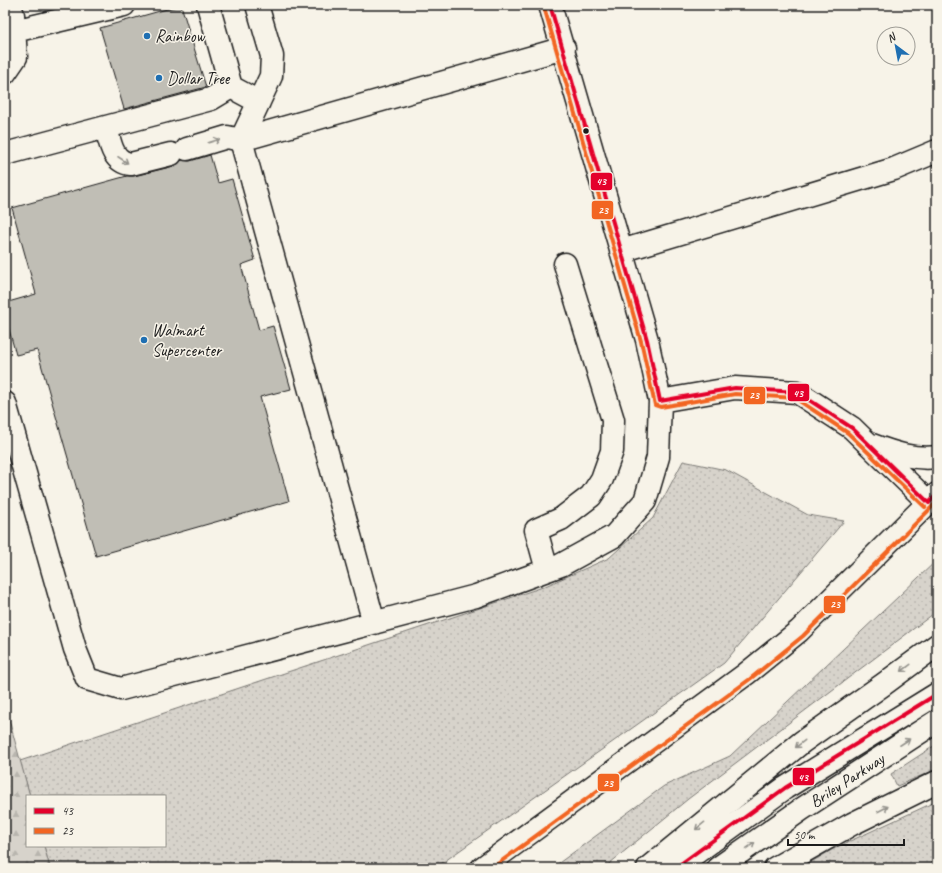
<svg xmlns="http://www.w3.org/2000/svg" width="942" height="873" viewBox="0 0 942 873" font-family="Caveat,sans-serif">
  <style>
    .grass { fill: url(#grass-dots); stroke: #7a7874 }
    .forest { fill: url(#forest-firs); stroke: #7a7874 }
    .building { fill: #c0beb5; stroke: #1c1c1c }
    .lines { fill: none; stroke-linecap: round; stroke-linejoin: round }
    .minor-casing { stroke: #1c1c1c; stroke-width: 25 }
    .highway-casing { stroke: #1c1c1c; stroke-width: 25 }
    .minor { stroke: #f7f3e8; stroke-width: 22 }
    .highway { stroke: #f7f3e8; stroke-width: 22 }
    .bus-1-casing { stroke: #f7f3e8; stroke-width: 7 }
    .bus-2-casing { stroke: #f7f3e8; stroke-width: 7 }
    .bus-1 { stroke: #e4002b; stroke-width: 4 }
    .bus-2 { stroke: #f26522; stroke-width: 4 }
    .oneway { stroke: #94928c }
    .poi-dot { fill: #1f6fb2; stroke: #f7f3e8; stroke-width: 1.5 }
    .bus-dot { fill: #1c1c1c; stroke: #f7f3e8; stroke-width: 1.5 }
    .labels { text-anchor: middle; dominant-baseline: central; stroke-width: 3; stroke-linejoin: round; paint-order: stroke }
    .poi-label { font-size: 17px; fill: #1c1c1c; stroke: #f7f3e8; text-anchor: start }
    .street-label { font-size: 17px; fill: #1c1c1c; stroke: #f7f3e8 }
    .line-badge { stroke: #f7f3e8; stroke-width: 1.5 }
    .badge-label { font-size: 11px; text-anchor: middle; font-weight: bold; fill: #fff }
  </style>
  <defs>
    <pattern id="grass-dots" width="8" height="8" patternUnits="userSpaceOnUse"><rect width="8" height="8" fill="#d7d3cb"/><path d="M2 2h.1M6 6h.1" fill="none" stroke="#b8b5ae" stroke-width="1.8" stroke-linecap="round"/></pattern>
    <pattern id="forest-firs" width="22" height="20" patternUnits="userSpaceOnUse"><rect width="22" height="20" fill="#d7d3cb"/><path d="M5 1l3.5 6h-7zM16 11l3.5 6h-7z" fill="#b8b5ae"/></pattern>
  </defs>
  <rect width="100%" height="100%" fill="#f7f3e8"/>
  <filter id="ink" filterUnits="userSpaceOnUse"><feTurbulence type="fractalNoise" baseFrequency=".025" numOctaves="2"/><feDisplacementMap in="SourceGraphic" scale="8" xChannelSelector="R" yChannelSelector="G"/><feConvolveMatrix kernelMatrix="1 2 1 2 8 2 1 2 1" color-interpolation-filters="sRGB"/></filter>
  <g filter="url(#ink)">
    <path class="grass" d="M 683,461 L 726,470 L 808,515 L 844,521 L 724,663 L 435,868 L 50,868 L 44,846 L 165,846 L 165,796 L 30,796 L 20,761 L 543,587 L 609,558 L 653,518 Z
      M 937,560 L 937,611 L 688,799 L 604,868 L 552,868 L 664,786 L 730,756 Z
      M 937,744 L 937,769 L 897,786 L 891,774 Z
      M 937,801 L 937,865 L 931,868 L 801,868 L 835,848 Z"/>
    <path class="forest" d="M 5,705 L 30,796 L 27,796 L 27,846 L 44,846 L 50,868 L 5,868 Z"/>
    <path class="building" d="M 181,5 L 206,87 L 124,109 L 100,28 Z
      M 210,155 L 218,183 L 232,179 L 255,260 L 241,265 L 259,330 L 273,326 L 291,389 L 260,397 L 289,501 L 96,556 L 37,350 L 16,355 L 5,315 L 5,303 L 36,294 L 12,208 L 127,176 L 134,176 L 174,166 L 179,163 L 182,160 L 190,161 Z"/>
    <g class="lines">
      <g class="minor-casing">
        <path id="minor" d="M 208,5 L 231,87 L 259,102
          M 257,5 L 272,56 L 271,76 L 241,140 L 374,623
          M 14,31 L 124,5
          M 5,73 L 16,57 L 13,15 L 10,5
          M 106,127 C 110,142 112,162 131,164 L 171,154
          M 187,149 L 227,137 L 241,140 L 564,48
          M 5,154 L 211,99 L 231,87
          M 621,251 L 894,169 L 937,151
          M 660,401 L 735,388 L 797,392 L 852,428 L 929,503
          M 5,403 L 75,649 L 87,679 L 121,689 L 476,596 L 561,565 L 614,536 L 645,501 L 658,457 L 660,401 L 647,340 L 550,5
          M 872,445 C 893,453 915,460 937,457
          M 547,570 L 536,530 L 561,519 L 591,496 L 602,479 L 612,451 L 613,420 L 565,264
          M 482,868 L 746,674 L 799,631 L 937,494"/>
      </g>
      <g class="highway-casing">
        <g id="highway">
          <path d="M 648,868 L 802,742 L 884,684 L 937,645"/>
          <path d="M 675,868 L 785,788 L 937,694"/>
          <path id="s1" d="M 718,868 L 802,809 L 937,721"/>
          <path d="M 775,868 L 852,824 L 937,782"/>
        </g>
      </g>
      <use href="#minor" class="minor"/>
      <use href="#highway" class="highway"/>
      <g class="bus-1-casing">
        <path id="bus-1" d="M 550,5 L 647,340 L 660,401 L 735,388 L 797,392 L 852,428 L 929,503 L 937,494
          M 675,868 L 785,788 L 937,694"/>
      </g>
      <g class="bus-2-casing">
        <path id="bus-2" d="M 544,7 L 641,341 L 655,405 L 661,407 L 735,394 L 795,398 L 848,433 L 925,507
          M 492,868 L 750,679 L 803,636 L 937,502"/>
      </g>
      <use href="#bus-1" class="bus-1"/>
      <use href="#bus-2" class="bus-2"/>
    </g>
    <defs><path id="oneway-shaft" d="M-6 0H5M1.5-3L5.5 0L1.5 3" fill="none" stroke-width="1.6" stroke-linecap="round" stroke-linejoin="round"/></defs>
    <g class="oneway">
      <use href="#oneway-shaft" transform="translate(214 141) rotate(-17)"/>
      <use href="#oneway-shaft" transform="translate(123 160) rotate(33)"/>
      <use href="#oneway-shaft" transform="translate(906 668) rotate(143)"/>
      <use href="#oneway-shaft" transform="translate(905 742) rotate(-33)"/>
      <use href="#oneway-shaft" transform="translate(800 744) rotate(142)"/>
      <use href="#oneway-shaft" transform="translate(883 809) rotate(-27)"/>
      <use href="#oneway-shaft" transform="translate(700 826) rotate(141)"/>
      <use href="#oneway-shaft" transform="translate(750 846) rotate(-35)"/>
    </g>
  </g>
  <g class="poi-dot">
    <circle cx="147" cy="36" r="4"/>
    <circle cx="159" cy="78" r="4"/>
    <circle cx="144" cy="340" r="4"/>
  </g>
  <circle class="bus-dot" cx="586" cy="131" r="3.5"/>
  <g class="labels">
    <g class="poi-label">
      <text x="155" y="36">Rainbow</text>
      <text x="167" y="78">Dollar Tree</text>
      <text x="152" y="330">Walmart<tspan x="152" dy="20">Supercenter</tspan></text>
    </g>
    <g class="street-label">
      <text stroke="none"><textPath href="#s1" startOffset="156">Briley Parkway</textPath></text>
    </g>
  </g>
  <g class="line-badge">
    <rect x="590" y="172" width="23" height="19" rx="4" fill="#e4002b"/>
    <rect x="591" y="200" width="23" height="20" rx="4" fill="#f26522"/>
    <rect x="787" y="383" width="23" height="19" rx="4" fill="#e4002b"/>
    <rect x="743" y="386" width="23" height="19" rx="4" fill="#f26522"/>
    <rect x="823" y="595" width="23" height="19" rx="4" fill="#f26522"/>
    <rect x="792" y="767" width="23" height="19" rx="4" fill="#e4002b"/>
    <rect x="597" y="773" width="23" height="19" rx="4" fill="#f26522"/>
  </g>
  <g class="badge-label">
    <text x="601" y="185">43</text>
    <text x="603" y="214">23</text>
    <text x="798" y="397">43</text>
    <text x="754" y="399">23</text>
    <text x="835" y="608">23</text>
    <text x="803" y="781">43</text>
    <text x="608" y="787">23</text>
  </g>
  <rect width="942" height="873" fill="none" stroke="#f7f3e8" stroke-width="20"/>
  <rect x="10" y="10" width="922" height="853" fill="none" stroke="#1c1c1c" stroke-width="1.5" filter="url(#ink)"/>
  <rect x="26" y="795" width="140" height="52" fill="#f7f3e8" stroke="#9f9d96"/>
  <rect x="34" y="808" width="20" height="6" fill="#e4002b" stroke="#9f9d96"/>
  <text x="62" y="815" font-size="12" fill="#1c1c1c">43</text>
  <rect x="34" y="828" width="20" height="6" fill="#f26522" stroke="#9f9d96"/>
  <text x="62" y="835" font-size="12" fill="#1c1c1c">23</text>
  <g transform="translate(896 46) rotate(328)"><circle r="19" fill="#f7f3e8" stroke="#9f9d96"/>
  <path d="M0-3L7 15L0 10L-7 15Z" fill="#1f6fb2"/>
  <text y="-6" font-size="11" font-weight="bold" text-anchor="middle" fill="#1c1c1c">N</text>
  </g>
  <path d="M788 839v6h116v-6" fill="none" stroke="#1c1c1c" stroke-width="2"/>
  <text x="794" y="839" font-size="12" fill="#1c1c1c" stroke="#f7f3e8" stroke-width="3" paint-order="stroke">50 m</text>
</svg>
